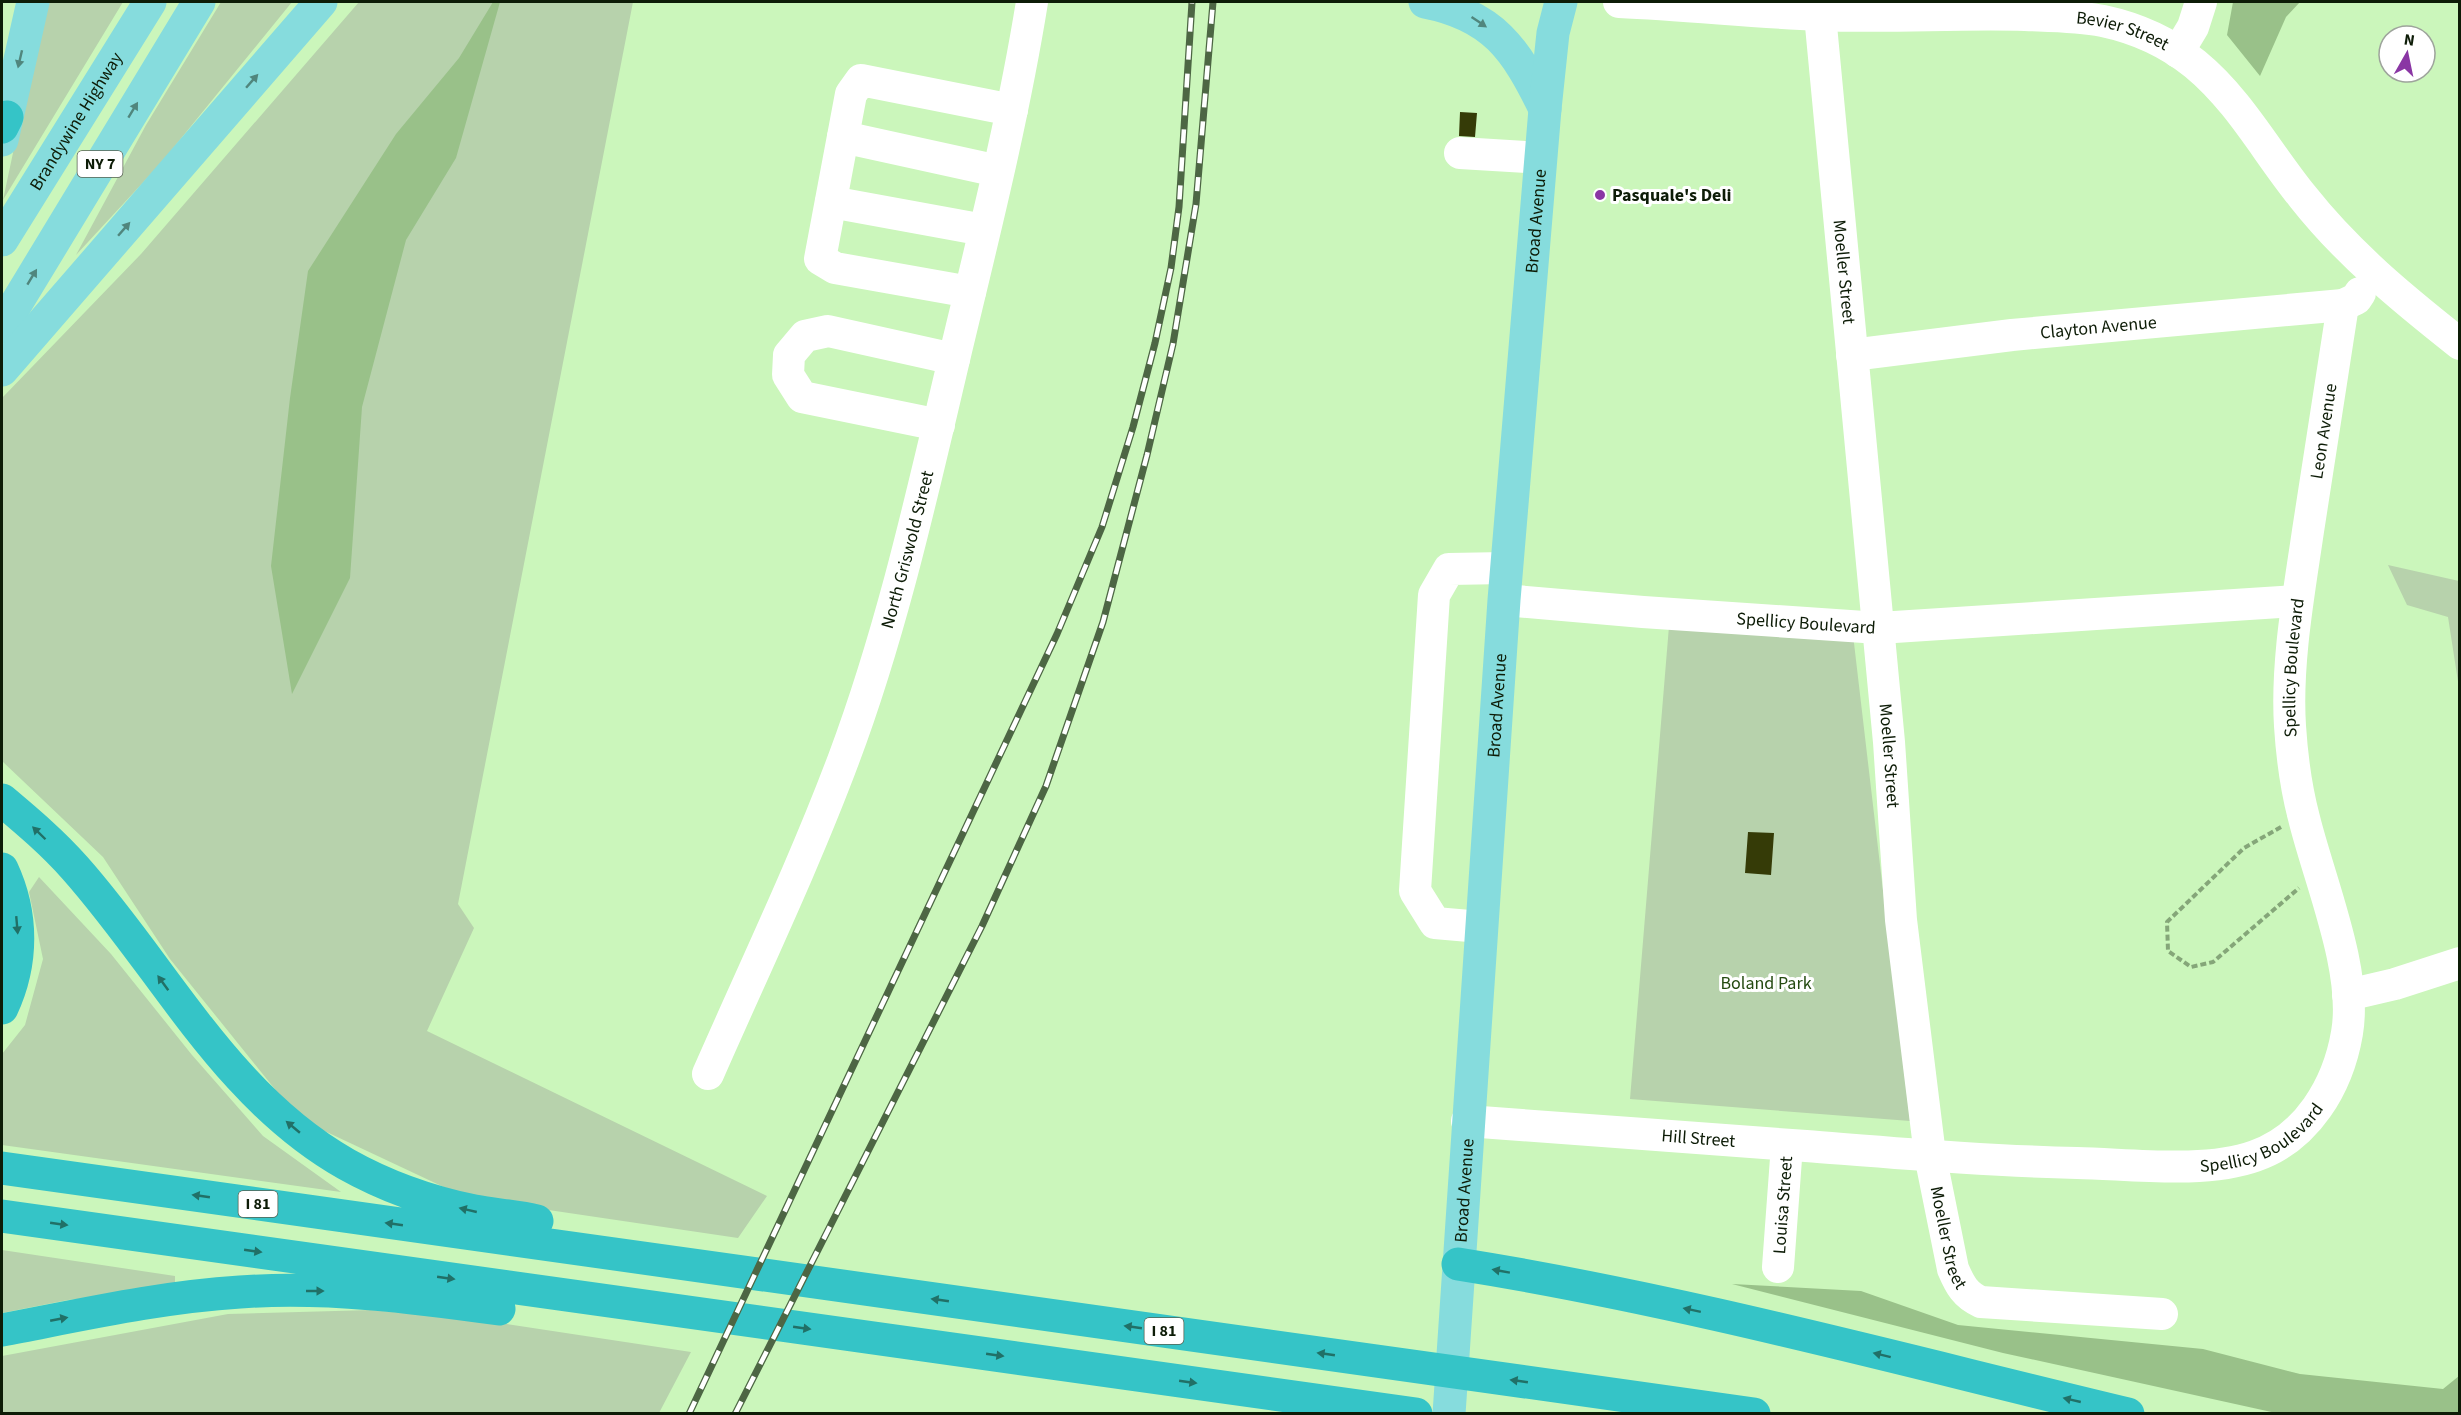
<svg xmlns="http://www.w3.org/2000/svg" width="2461" height="1415" viewBox="0 0 2461 1415" font-family="'Source Sans 3',sans-serif">
  <style>
    .green { fill: #b7d2ac }
    .forest { fill: #99c189 }
    .building { fill: #353b07 }
    .lines { fill: none; stroke-linecap: round; stroke-linejoin: round }
    .path { stroke: #85a679; stroke-width: 4; stroke-dasharray: 6 3; stroke-linecap: butt }
    .minor { stroke: #fff; stroke-width: 32 }
    .major { stroke: #86dcdd; stroke-width: 33 }
    .highway { stroke: #35c4c7; stroke-width: 33 }
    .rail-casing { stroke: #4d6644; stroke-width: 7 }
    .rail { stroke: #fff; stroke-width: 4.5; stroke-dasharray: 14; stroke-linecap: butt }
    .oneway { fill: #50867d }
    .oneway2 { fill: #217067 }
    .poi-dot { fill: #8a36a4; stroke: #fff; stroke-width: 2 }
    .labels { text-anchor: middle; dominant-baseline: central; stroke-width: 6; stroke-linejoin: round; paint-order: stroke }
    .shield { fill: #fff; stroke: #566051; stroke-width: 1.5 }
    .shield-label { font-size: 16px; font-weight: bold; fill: #0d1c07 }
    .street-label { font-size: 18px; fill: #0d1c07; stroke: #fff }
    .poi-label { font-size: 18px; font-weight: bold; fill: #0d1c07; stroke: #fff; text-anchor: start }
    .park-label { font-size: 18px; fill: #244a10; stroke: #fff }
  </style>
  <rect width="100%" height="100%" fill="#cbf6bb"/>
  <path class="green" d="M 45,2 L 123,2 L 3,200 Z
    M 221,2 L 292,2 L 161,163 L 76,255 L 146,125 Z
    M 359,2 L 633,2 L 458,904 L 474,928 L 427,1031 L 767,1196 L 738,1238 L 467,1198 L 299,1119 L 170,959 L 103,857 L 2,761 L 2,398 L 141,254 Z
    M 2388,565 L 2459,581 L 2459,688 L 2448,617 L 2407,605 Z
    M 1670,614 L 1852,626 L 1910,1121 L 1630,1099 Z
    M 39,877 L 111,954 L 192,1055 L 263,1136 L 341,1192 L 2,1145 L 2,1054 L 25,1025 L 43,959 L 29,892 Z
    M 2,1250 L 175,1276 L 175,1289 L 68,1300 L 2,1313 Z
    M 371,1310 L 473,1319 L 691,1352 L 659,1413 L 2,1414 L 2,1356 L 228,1314 Z"/>
  <path class="forest" d="M 493,2 L 500,2 L 456,158 L 406,240 L 362,407 L 350,578 L 292,694 L 271,566 L 290,398 L 308,271 L 396,134 L 459,58 Z
    M 2233,2 L 2300,2 L 2286,17 L 2260,76 L 2227,35 Z
    M 1732,1284 L 1861,1291 L 1958,1325 L 2203,1349 L 2300,1374 L 2443,1389 L 2459,1376 L 2459,1413 L 2276,1413 L 2003,1353 Z"/>
  <path class="building" d="M 1460,112 L 1477,113 L 1475,137 L 1459,136 Z
    M 1748,832 L 1774,833 L 1771,875 L 1745,873 Z"/>
  <g class="lines">
    <path class="path" d="M 2281,827 L 2244,848 L 2167,922 L 2168,951 L 2191,967 L 2213,962 L 2299,888"/>
    <g class="minor">
      <path id="s1" d="M 1619,2 C 1686,5 1752,12 1819,15 C 1888,18 1956,13 2025,15 C 2050,16 2078,16 2103,21 C 2136,28 2169,43 2195,64 C 2240,101 2267,153 2303,197 C 2348,254 2403,299 2460,344"/>
      <path id="s2" d="M 1820,15 L 1889,742 L 1901,920 L 1930,1155 L 1953,1269 C 1960,1285 1965,1295 1981,1302 L 2162,1314"/>
      <path d="M 2178,52 L 2193,27 L 2201,2"/>
      <path d="M 843,137 L 998,171"/>
      <path d="M 1460,153 L 1541,158"/>
      <path d="M 831,202 L 984,230"/>
      <path d="M 970,292 L 835,268 L 820,259 L 851,94 L 861,80 L 1012,110"/>
      <path id="s3" d="M 1852,355 L 2012,335 L 2343,305 L 2356,299 L 2360,293"/>
      <path d="M 939,425 L 802,397 L 788,375 L 789,355 L 805,336 L 828,331 L 954,359"/>
      <path id="s4" d="M 1504,600 L 1643,612 L 1879,628 L 2297,601"/>
      <path d="M 1481,927 L 1435,923 L 1415,891 L 1434,595 L 1449,569 L 1506,568"/>
      <path d="M 2348,995 L 2395,984 L 2460,963"/>
      <path id="s5" d="M 708,1074 C 754,969 804,865 844,758 C 893,627 923,490 955,355 C 983,238 1013,120 1032,2"/>
      <path id="s6" d="M 1467,1121 C 1580,1129 1693,1138 1806,1146 C 1896,1153 1987,1161 2077,1163 C 2130,1164 2205,1174 2255,1156 C 2307,1138 2338,1086 2347,1033 C 2358,970 2319,880 2304,818 C 2296,788 2292,757 2290,726 C 2286,663 2299,593 2308,531 C 2320,456 2331,380 2343,305"/>
      <path id="s7" d="M 1778,1267 L 1787,1145"/>
    </g>
    <g class="major">
      <path d="M 1425,2 C 1493,15 1516,49 1545,109"/>
      <path d="M 2,140 L 33,2"/>
      <path id="s8" d="M 2,240 L 150,2"/>
      <path d="M 2,327 L 199,2"/>
      <path d="M 2,370 L 321,2"/>
      <path id="s9" d="M 1449,1414 L 1504,600 L 1545,109 L 1553,33 L 1561,2"/>
    </g>
    <path class="highway" d="M 2,127 L 7,117
      M 2,800 C 27,821 53,843 75,868 C 164,968 226,1096 346,1164 C 385,1186 431,1202 474,1211 C 495,1215 516,1216 537,1221
      M 2,869 C 23,914 23,963 2,1008
      M 2,1168 L 1754,1414
      M 2,1216 L 1416,1414
      M 1458,1264 C 1684,1300 1906,1361 2128,1414
      M 2,1330 C 81,1315 160,1297 240,1292 C 327,1286 413,1297 499,1309"/>
    <g class="rail-casing">
      <path id="rail" d="M 689,1414 L 1057,634 L 1102,527 L 1133,427 L 1155,343 L 1171,268 L 1179,207 L 1192,2
        M 735,1414 L 982,926 L 1046,786 L 1103,622 L 1147,455 L 1173,344 L 1196,204 L 1213,2"/>
    </g>
    <use href="#rail" class="rail"/>
  </g>
  <defs><path id="oneway-solid" d="M-6-.8H1V-3.2L6.5 0L1 3.2V.8H-6Z" transform="scale(1.5)"/></defs>
  <g class="oneway">
    <use href="#oneway-solid" transform="translate(1479 22) rotate(34)"/>
    <use href="#oneway-solid" transform="translate(20 59) rotate(103)"/>
    <use href="#oneway-solid" transform="translate(252 81) rotate(-49)"/>
    <use href="#oneway-solid" transform="translate(133 110) rotate(-59)"/>
    <use href="#oneway-solid" transform="translate(124 229) rotate(-49)"/>
    <use href="#oneway-solid" transform="translate(32 277) rotate(-59)"/>
  </g>
  <g class="oneway2">
    <use href="#oneway-solid" transform="translate(39 833) rotate(-136)"/>
    <use href="#oneway-solid" transform="translate(17 925) rotate(85)"/>
    <use href="#oneway-solid" transform="translate(163 983) rotate(-126)"/>
    <use href="#oneway-solid" transform="translate(293 1127) rotate(-140)"/>
    <use href="#oneway-solid" transform="translate(201 1196) rotate(-172)"/>
    <use href="#oneway-solid" transform="translate(468 1210) rotate(-167)"/>
    <use href="#oneway-solid" transform="translate(59 1224) rotate(8)"/>
    <use href="#oneway-solid" transform="translate(394 1224) rotate(-172)"/>
    <use href="#oneway-solid" transform="translate(253 1251) rotate(8)"/>
    <use href="#oneway-solid" transform="translate(1501 1271) rotate(-170)"/>
    <use href="#oneway-solid" transform="translate(446 1278) rotate(8)"/>
    <use href="#oneway-solid" transform="translate(315 1291)"/>
    <use href="#oneway-solid" transform="translate(940 1300) rotate(-172)"/>
    <use href="#oneway-solid" transform="translate(1692 1310) rotate(-168)"/>
    <use href="#oneway-solid" transform="translate(59 1319) rotate(-11)"/>
    <use href="#oneway-solid" transform="translate(1133 1327) rotate(-172)"/>
    <use href="#oneway-solid" transform="translate(802 1328) rotate(8)"/>
    <use href="#oneway-solid" transform="translate(1326 1354) rotate(-172)"/>
    <use href="#oneway-solid" transform="translate(995 1355) rotate(8)"/>
    <use href="#oneway-solid" transform="translate(1882 1355) rotate(-166)"/>
    <use href="#oneway-solid" transform="translate(1519 1381) rotate(-172)"/>
    <use href="#oneway-solid" transform="translate(1188 1382) rotate(8)"/>
    <use href="#oneway-solid" transform="translate(2072 1400) rotate(-167)"/>
  </g>
  <circle class="poi-dot" cx="1600" cy="195" r="6"/>
  <g class="labels">
    <g class="shield">
      <rect x="77.5" y="151" width="45" height="26" rx="4.5"/>
      <rect x="238.5" y="1191" width="39" height="26" rx="4.5"/>
      <rect x="1144.5" y="1318" width="39" height="26" rx="4.5"/>
    </g>
    <g class="shield-label">
      <text x="100" y="164">NY 7</text>
      <text x="258" y="1204">I 81</text>
      <text x="1164" y="1331">I 81</text>
    </g>
    <g class="street-label">
      <text stroke="none"><textPath href="#s1" startOffset="506">Bevier Street</textPath></text>
      <text stroke="none"><textPath href="#s8" startOffset="140">Brandywine Highway</textPath></text>
      <text stroke="none"><textPath href="#s9" startOffset="1196">Broad Avenue</textPath></text>
      <text stroke="none"><textPath href="#s2" startOffset="258">Moeller Street</textPath></text>
      <text stroke="none"><textPath href="#s3" startOffset="248">Clayton Avenue</textPath></text>
      <text stroke="none"><textPath href="#s6" startOffset="1563">Leon Avenue</textPath></text>
      <text stroke="none"><textPath href="#s5" startOffset="562">North Griswold Street</textPath></text>
      <text stroke="none"><textPath href="#s4" startOffset="303">Spellicy Boulevard</textPath></text>
      <text stroke="none"><textPath href="#s6" startOffset="1324">Spellicy Boulevard</textPath></text>
      <text stroke="none"><textPath href="#s9" startOffset="710">Broad Avenue</textPath></text>
      <text stroke="none"><textPath href="#s2" startOffset="744">Moeller Street</textPath></text>
      <text stroke="none"><textPath href="#s6" startOffset="804">Spellicy Boulevard</textPath></text>
      <text stroke="none"><textPath href="#s6" startOffset="232">Hill Street</textPath></text>
      <text stroke="none"><textPath href="#s9" startOffset="224">Broad Avenue</textPath></text>
      <text stroke="none"><textPath href="#s7" startOffset="62">Louisa Street</textPath></text>
      <text stroke="none"><textPath href="#s2" startOffset="1230">Moeller Street</textPath></text>
    </g>
    <g class="poi-label">
      <text x="1612" y="195">Pasquale's Deli</text>
    </g>
    <g class="park-label">
      <text x="1766" y="983">Boland Park</text>
    </g>
  </g>
  <rect width="2461" height="1415" fill="none" stroke="#0d1c07" stroke-width="6"/>
  <g transform="translate(2407 54) rotate(9)"><circle r="28" fill="#ffffff" stroke="#9ea49c" stroke-width="1.5"/>
  <path d="M0-4.5L10 22L0 15L-10 22Z" fill="#8a36a4"/>
  <text y="-9" font-size="16" font-weight="bold" text-anchor="middle" fill="#0d1c07">N</text>
  </g>
</svg>
